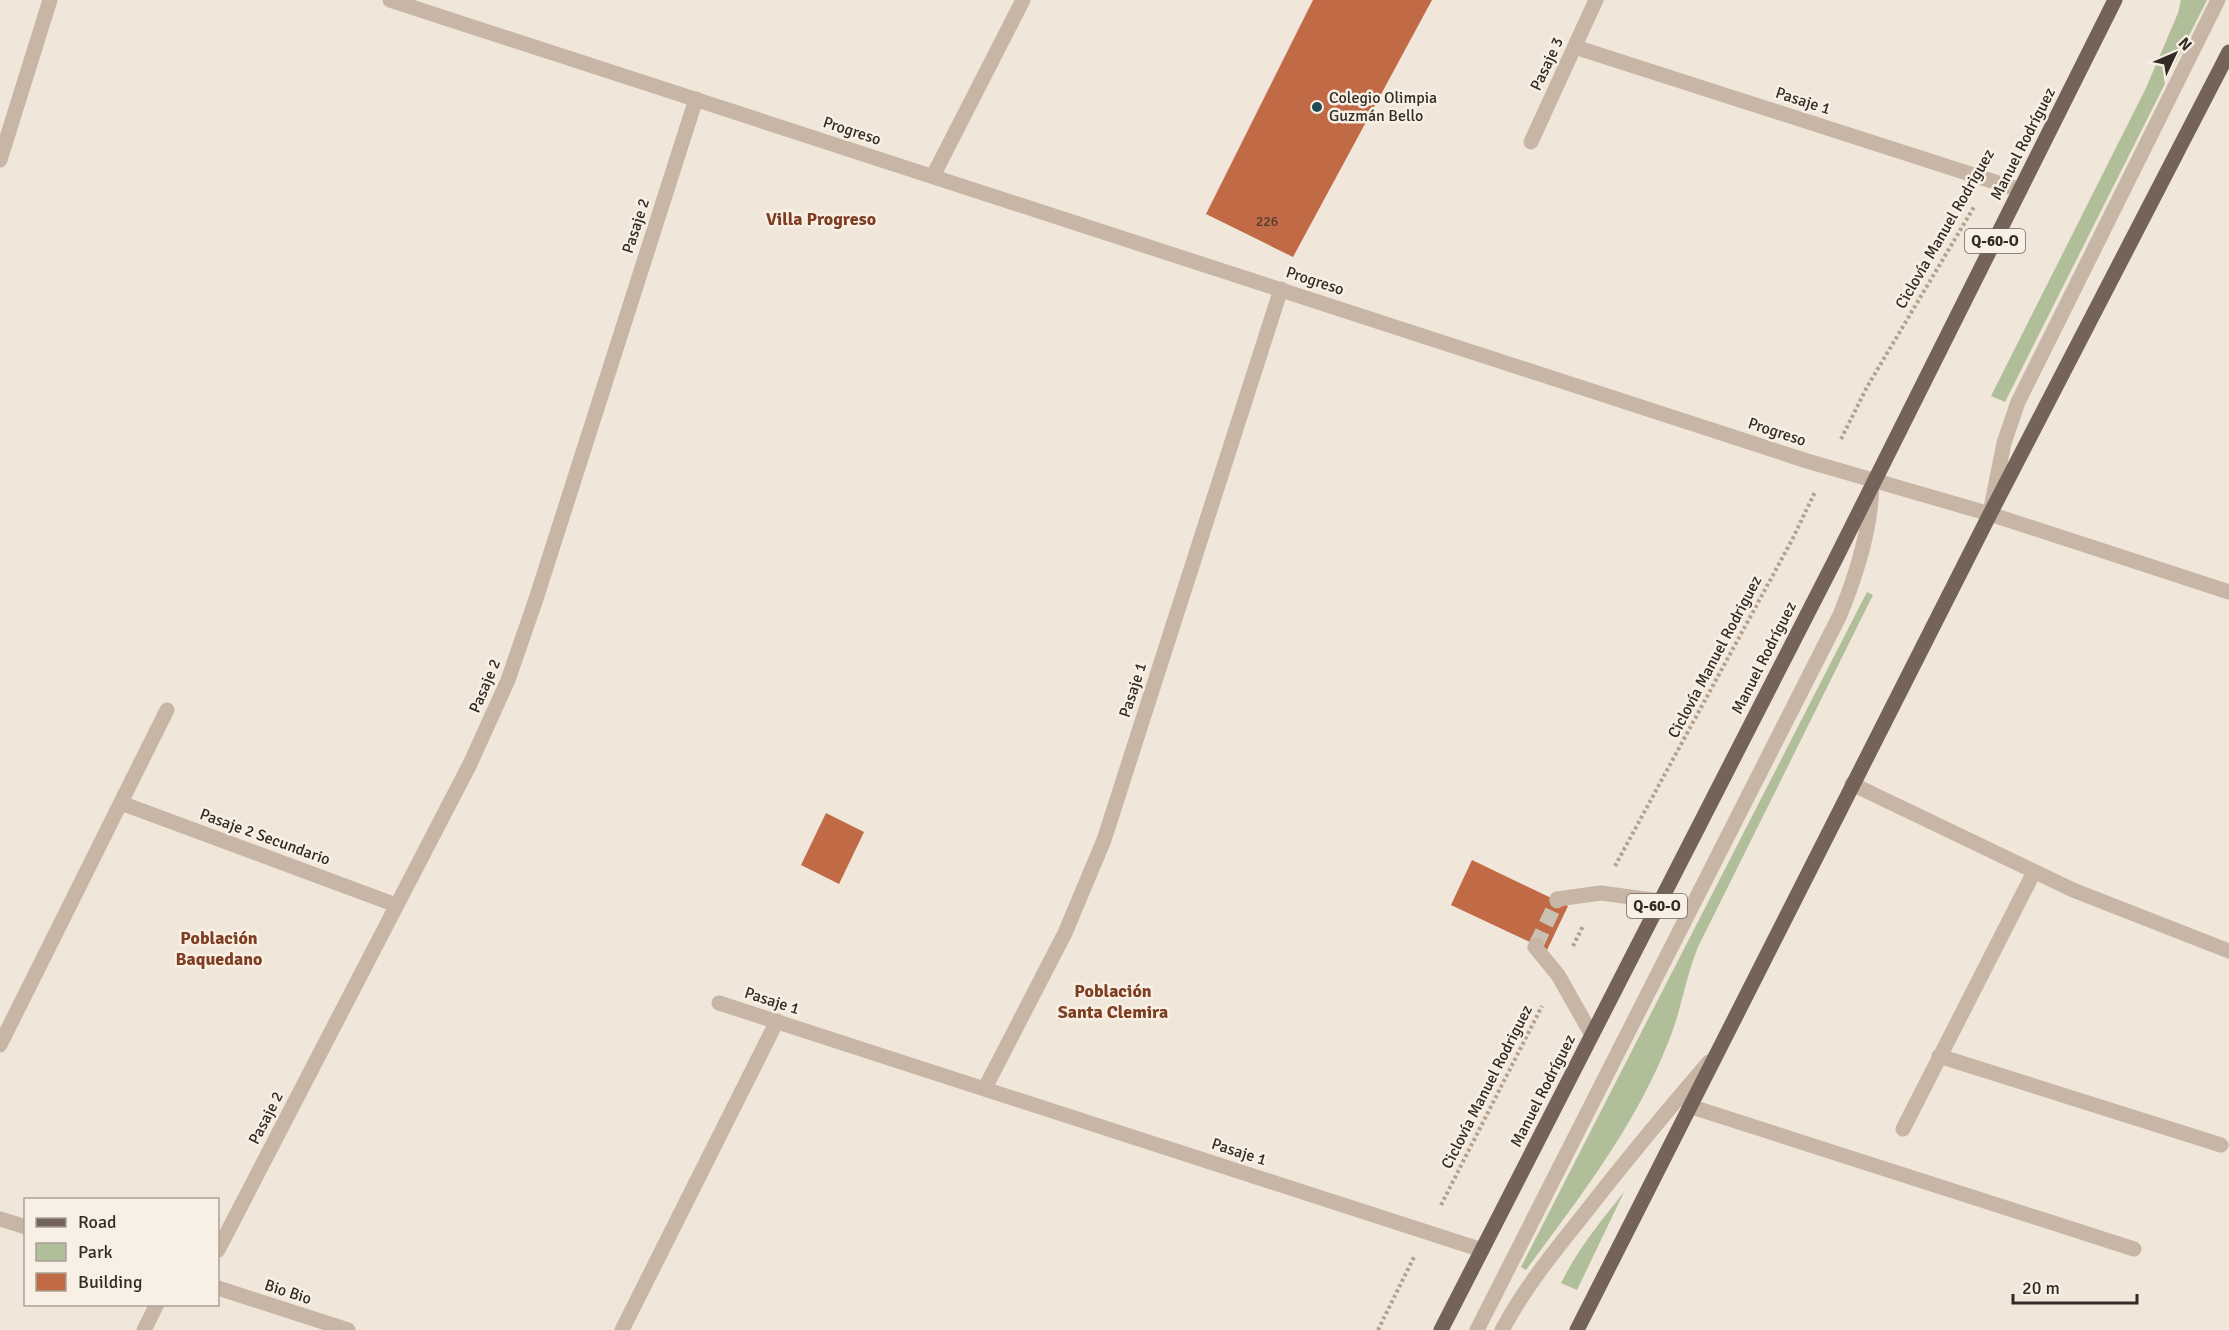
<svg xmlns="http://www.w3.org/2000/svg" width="2229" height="1330" viewBox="0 0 2229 1330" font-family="Signika,sans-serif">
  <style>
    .green { fill: #b0be9a }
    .building { fill: #c06a46 }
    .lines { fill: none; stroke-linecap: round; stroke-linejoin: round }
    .minor-tunnel { stroke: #cac1b5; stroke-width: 15; stroke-dasharray: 15 8; stroke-linecap: butt }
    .path { stroke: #b2a190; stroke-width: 4; stroke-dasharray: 3 3; stroke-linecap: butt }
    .minor { stroke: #c7b6a5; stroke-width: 15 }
    .major { stroke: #746358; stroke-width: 15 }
    .poi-dot { fill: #1e4c52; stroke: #f8f0e4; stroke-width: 2 }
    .labels { text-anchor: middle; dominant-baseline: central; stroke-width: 5; stroke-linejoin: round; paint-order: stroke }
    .number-label { font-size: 14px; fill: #563b2e }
    .shield { fill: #f8f0e4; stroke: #6e665f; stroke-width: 1.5 }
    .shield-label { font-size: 15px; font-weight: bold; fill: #332b26 }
    .street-label { font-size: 16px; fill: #332b26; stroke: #f8f0e4 }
    .poi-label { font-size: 16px; fill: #332b26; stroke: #f8f0e4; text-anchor: start }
    .neighbourhood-label { font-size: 18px; font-weight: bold; fill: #7e3e23; stroke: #f8f0e4 }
  </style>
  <rect width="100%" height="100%" fill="#f0e6d9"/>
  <path class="green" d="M 2181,0 L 2207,0 L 2005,402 L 1991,396 L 2146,88 L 2178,13 Z
    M 1867,592 L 1873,595 L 1698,947 C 1686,976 1682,1006 1671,1035 C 1639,1121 1580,1197 1526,1270 L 1521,1267 Z
    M 1624,1192 L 1577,1290 L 1561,1283 C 1578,1249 1600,1222 1624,1192 Z"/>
  <path class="building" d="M 1313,0 L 1432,0 L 1293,257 L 1206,214 Z
    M 826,813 L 864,832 L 839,884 L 801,865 Z
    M 1472,860 L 1568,906 L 1547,950 L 1451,905 Z"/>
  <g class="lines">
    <path class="minor-tunnel" d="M 1536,945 L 1557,901"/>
    <path class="path" d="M 1841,439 L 1867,387 L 1974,207
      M 1615,866 L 1792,540 L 1815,492
      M 1573,946 L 1583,926
      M 1441,1205 L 1542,1006
      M 1378,1330 L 1414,1257"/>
    <path class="minor" d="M 390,0 L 1807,461 L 1990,514 L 2229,592
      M 1575,47 L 2020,190
      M 1531,142 L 1596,0
      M 0,160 L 50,0
      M 933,176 L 1023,0
      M 1991,508 L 2004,443 L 2018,402 L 2218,0
      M 1852,784 L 2073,890 L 2229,951
      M 121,803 L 396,905
      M 1557,901 L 1557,899 L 1601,893 L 1660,901
      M 1536,945 L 1535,947 L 1558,975 L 1592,1035
      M 719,1003 L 1482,1250
      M 0,1045 L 167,710
      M 1939,1056 L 2221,1145
      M 985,1088 L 1065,933 L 1104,840 L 1281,289
      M 1689,1106 L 2134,1249
      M 1903,1129 L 2034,872
      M 0,1219 L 26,1227
      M 218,1250 L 470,764 L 508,680 L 536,599 L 696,99
      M 218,1288 L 348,1330
      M 144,1330 L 157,1304
      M 622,1330 L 777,1021
      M 1477,1330 L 1840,615 C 1857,573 1871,529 1872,484
      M 1502,1330 C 1524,1289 1552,1254 1581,1218 C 1623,1164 1665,1113 1709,1062"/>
    <path class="major" d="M 1441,1330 L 1835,560 L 2115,0
      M 1577,1330 L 1990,514 L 2229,52"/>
  </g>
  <circle class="poi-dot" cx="1317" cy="107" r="6"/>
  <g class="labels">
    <g class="number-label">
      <text x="1267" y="221">226</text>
    </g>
    <g class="shield">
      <rect x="1965" y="229" width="60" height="24" rx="4.5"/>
      <rect x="1627" y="894" width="60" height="24" rx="4.5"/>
    </g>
    <g class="shield-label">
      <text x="1995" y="241">Q-60-O</text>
      <text x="1657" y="906">Q-60-O</text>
    </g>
    <g class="street-label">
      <text transform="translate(1547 64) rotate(-65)">Pasaje 3</text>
      <text transform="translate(1803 101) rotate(18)">Pasaje 1</text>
      <text transform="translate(852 131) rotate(18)">Progreso</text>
      <text transform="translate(2023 144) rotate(-63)">Manuel Rodríguez</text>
      <text transform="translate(636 226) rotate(-72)">Pasaje 2</text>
      <text transform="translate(1945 229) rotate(-60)">Ciclovía Manuel Rodriguez</text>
      <text transform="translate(1315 281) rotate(18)">Progreso</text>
      <text transform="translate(1777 432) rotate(18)">Progreso</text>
      <text transform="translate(1715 657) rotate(-62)">Ciclovía Manuel Rodriguez</text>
      <text transform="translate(1764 658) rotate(-63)">Manuel Rodríguez</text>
      <text transform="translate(485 686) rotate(-67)">Pasaje 2</text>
      <text transform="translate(1133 690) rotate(-72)">Pasaje 1</text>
      <text transform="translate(265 837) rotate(20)">Pasaje 2 Secundario</text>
      <text transform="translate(772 1001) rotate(18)">Pasaje 1</text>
      <text transform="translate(1487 1087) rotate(-63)">Ciclovía Manuel Rodriguez</text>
      <text transform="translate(1543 1091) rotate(-63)">Manuel Rodríguez</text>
      <text transform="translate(266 1118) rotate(-63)">Pasaje 2</text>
      <text transform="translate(1239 1152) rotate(18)">Pasaje 1</text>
      <text transform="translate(288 1292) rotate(18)">Bio Bio</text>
    </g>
    <g class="poi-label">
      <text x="1329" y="98">Colegio Olimpia<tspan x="1329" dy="18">Guzmán Bello</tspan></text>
    </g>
    <g class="neighbourhood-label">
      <text x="821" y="219">Villa Progreso</text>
      <text x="219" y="938">Población<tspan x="219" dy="21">Baquedano</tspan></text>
      <text x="1113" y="991">Población<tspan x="1113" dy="21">Santa Clemira</tspan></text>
    </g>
  </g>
  <rect x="24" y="1198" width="195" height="108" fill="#f8f0e4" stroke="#a9a198" stroke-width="1.5"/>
  <rect x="36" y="1218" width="30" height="9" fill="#746358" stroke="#a9a198" stroke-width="1.5"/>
  <text x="78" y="1228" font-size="18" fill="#332b26">Road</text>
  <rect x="36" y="1243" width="30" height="18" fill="#b0be9a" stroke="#a9a198" stroke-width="1.5"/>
  <text x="78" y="1258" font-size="18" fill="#332b26">Park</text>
  <rect x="36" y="1273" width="30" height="18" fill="#c06a46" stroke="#a9a198" stroke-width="1.5"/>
  <text x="78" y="1288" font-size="18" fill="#332b26">Building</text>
  <g transform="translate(2175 54) rotate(46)" stroke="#f8f0e4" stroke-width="4.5" paint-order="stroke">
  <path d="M0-4.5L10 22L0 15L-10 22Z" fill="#332b26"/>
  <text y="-9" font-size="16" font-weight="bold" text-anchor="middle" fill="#332b26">N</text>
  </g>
  <path d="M2013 1294v9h124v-9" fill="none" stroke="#332b26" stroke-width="3"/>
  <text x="2022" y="1294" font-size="18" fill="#332b26" stroke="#f8f0e4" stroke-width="4.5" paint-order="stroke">20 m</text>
</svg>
